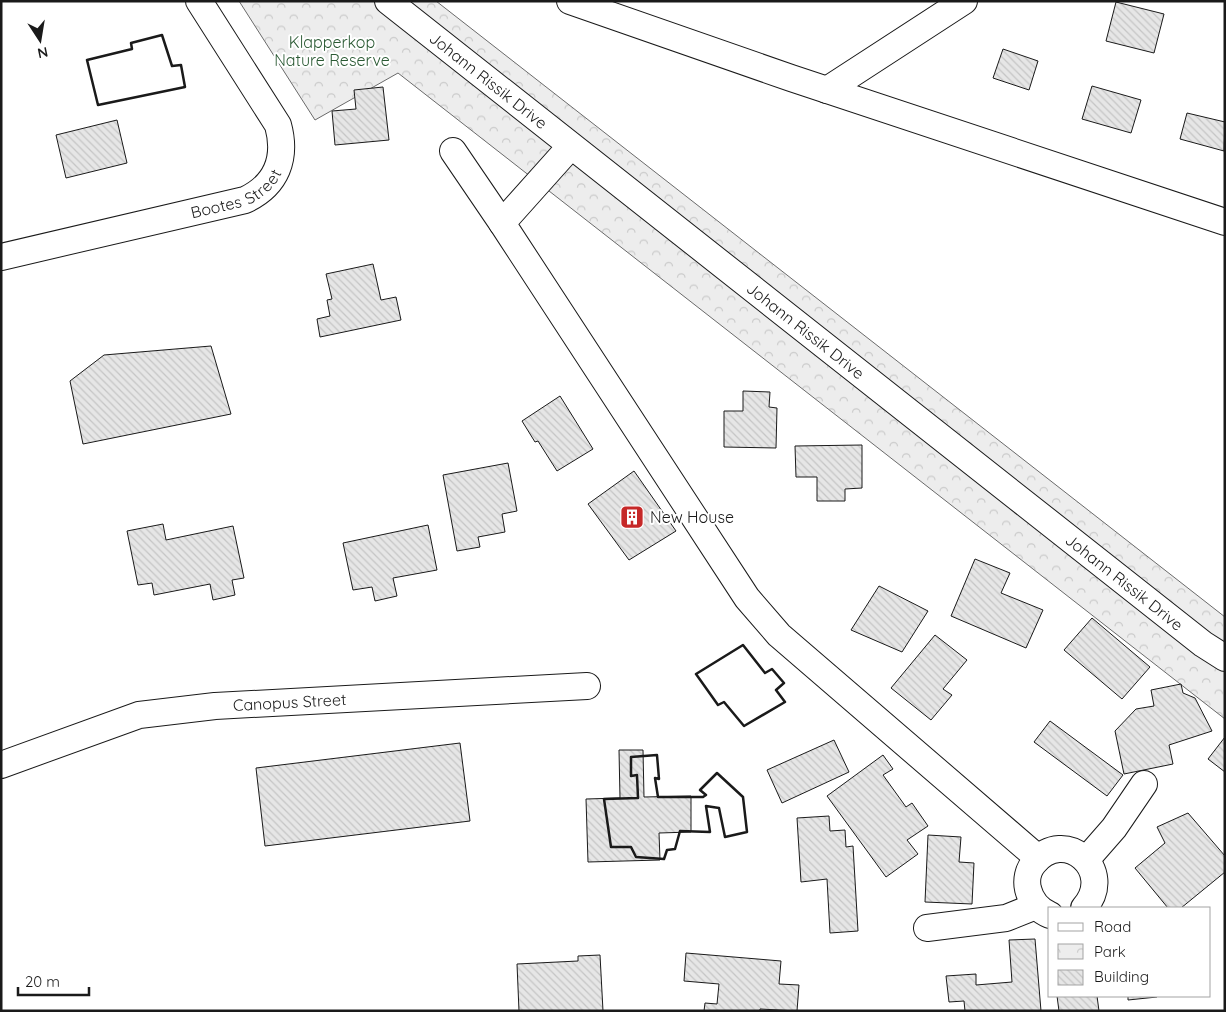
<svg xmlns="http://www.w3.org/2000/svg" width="1226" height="1012" viewBox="0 0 1226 1012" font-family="Quicksand,sans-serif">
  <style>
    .park { fill: url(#park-crowns); stroke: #6a6a6a }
    .building { fill: url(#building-back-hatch); stroke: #1a1a1a }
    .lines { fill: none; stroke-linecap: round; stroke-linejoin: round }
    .minor-casing { stroke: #1a1a1a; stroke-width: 28 }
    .minor { stroke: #fff; stroke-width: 26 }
    .wall { stroke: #1a1a1a; stroke-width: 2.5 }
    .labels { text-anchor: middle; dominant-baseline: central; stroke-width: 4; stroke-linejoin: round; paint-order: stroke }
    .park-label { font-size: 16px; fill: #2b5a34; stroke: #fff }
    .street-label { font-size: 16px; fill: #1a1a1a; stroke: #fff }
    .poi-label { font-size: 16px; fill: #1a1a1a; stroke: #fff; text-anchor: start }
  </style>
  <defs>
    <pattern id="park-crowns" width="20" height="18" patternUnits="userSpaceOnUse" patternTransform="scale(1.25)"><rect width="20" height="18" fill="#ededed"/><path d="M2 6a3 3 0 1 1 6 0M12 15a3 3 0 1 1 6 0" fill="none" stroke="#cbcbcb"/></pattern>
    <pattern id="building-back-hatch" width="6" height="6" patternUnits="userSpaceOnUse" patternTransform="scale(1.25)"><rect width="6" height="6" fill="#e6e6e6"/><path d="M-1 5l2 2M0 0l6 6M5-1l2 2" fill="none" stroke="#c5c5c5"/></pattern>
  </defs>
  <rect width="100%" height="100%" fill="#fff"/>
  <path class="park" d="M 239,1 L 436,1 L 1225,617 L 1225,719 L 398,73 L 315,120 Z"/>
  <path class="building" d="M 1116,2 L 1164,14 L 1154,53 L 1106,41 Z
    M 1003,49 L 1038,61 L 1029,90 L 993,78 Z
    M 1092,86 L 1141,100 L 1131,133 L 1082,119 Z
    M 383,87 L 389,140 L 335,145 L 332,111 L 356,109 L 354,90 Z
    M 1187,113 L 1225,122 L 1224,151 L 1180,139 Z
    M 117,120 L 127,163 L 66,178 L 56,135 Z
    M 373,264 L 381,300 L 396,297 L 401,320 L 320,337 L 317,319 L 330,316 L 327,300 L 332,299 L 326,274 Z
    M 211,346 L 231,414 L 83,444 L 70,381 L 104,355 Z
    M 743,391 L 770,392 L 769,407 L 777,408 L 776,448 L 724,447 L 724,411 L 743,411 Z
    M 560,396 L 593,449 L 557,471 L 538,441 L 535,442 L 522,421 Z
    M 862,445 L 862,488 L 845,489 L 845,501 L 817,501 L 817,477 L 796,477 L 795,446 Z
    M 508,463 L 517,511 L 502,514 L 505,532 L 478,537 L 480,547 L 457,551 L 443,475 Z
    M 634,471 L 676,531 L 629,560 L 588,504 Z
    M 163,524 L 166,540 L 233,526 L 244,578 L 232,580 L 235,595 L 213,600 L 210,584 L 154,595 L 152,583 L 138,585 L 127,531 Z
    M 428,525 L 437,570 L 393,578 L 397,596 L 375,601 L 372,587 L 353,590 L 343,543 Z
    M 975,559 L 1010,573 L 1001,593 L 1043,610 L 1026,648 L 951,616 Z
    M 879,586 L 928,611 L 902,652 L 851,630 Z
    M 1092,618 L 1150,667 L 1122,699 L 1064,650 Z
    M 935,635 L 967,660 L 943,689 L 952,695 L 931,720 L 891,688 Z
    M 1181,684 L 1183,693 L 1195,698 L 1212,731 L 1169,745 L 1173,764 L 1124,774 L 1115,731 L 1136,709 L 1154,706 L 1151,690 Z
    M 1050,721 L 1123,775 L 1107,796 L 1034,742 Z
    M 1225,737 L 1225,772 L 1208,759 Z
    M 834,740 L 849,772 L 782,803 L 767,770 Z
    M 460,743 L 470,821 L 265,846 L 256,768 Z
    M 619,750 L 643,750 L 644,797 L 691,796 L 691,832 L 659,833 L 660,860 L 588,862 L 586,799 L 620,798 Z
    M 883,755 L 893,769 L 883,775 L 906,807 L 912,803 L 928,826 L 907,840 L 918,854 L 886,877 L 827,796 Z
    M 1188,813 L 1225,856 L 1225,872 L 1181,908 L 1168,908 L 1135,868 L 1165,843 L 1157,827 Z
    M 829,816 L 830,831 L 845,830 L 846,847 L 853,846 L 858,931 L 830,933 L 827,879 L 801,882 L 797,818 Z
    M 928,835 L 961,837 L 959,862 L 974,863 L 972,904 L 925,902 Z
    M 1035,939 L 1041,1011 L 965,1011 L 964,1001 L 949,1002 L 946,976 L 976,974 L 976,985 L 1012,982 L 1009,940 Z
    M 686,953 L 781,961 L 779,984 L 799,985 L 797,1011 L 760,1009 L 760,1011 L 704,1011 L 705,1003 L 717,1004 L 719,984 L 684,981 Z
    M 600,955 L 603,1011 L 519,1011 L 517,964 L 578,961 L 578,956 Z
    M 1057,996 L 1097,996 L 1099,1011 L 1059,1011 Z
    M 1128,996 L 1157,996 L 1157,997 L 1128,1000 Z"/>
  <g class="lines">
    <g class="minor-casing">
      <g id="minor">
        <path id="s1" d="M 388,1 L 1203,644 L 1225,658"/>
        <path d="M 570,1 L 791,78 L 1225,222"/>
        <path d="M 827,90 L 964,1"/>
        <path d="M 570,147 L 502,223 L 747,598 L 779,635 L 1038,858"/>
        <path d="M 453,151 L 502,223"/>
        <path id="s2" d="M 1,257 L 245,200 C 277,185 287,158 278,125 L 199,1"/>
        <path id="s3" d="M 1,765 L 139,715 L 215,706 L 587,686"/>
        <path d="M 1086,860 L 1114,828 L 1144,784"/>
        <path d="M 1050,915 C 1038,910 1031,901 1028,889 C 1026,880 1028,870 1034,863 C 1064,826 1117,870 1084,908"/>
        <path d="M 927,928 L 1006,918 L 1036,906"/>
      </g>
    </g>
    <use href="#minor" class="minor"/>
    <path class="wall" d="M 162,35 L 172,66 L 181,65 L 185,87 L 98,105 L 87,60 L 132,49 L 131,43 Z
      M 743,645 L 765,673 L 772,669 L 784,683 L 776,690 L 785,702 L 744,726 L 724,702 L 718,705 L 696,674 Z
      M 657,755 L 659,779 L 655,778 L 658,797 L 703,797 L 706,795 L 700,790 L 717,773 L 743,797 L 747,832 L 725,837 L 719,808 L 706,806 L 710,832 L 680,831 L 675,849 L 667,850 L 664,859 L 636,857 L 631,847 L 611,847 L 604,799 L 638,798 L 637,775 L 631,776 L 631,757 Z"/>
  </g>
  <defs>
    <g id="building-square" transform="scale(1.25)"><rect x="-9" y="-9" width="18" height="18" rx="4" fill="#c62828" stroke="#fff"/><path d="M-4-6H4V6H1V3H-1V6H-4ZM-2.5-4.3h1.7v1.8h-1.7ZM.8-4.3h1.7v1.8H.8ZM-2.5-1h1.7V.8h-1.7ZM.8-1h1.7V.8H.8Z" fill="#fff"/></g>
  </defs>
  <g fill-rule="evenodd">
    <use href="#building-square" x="632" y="517"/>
  </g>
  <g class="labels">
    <g class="park-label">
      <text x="332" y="42">Klapperkop<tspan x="332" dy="18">Nature Reserve</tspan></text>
    </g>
    <g class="street-label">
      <text stroke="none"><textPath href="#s1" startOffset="128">Johann Rissik Drive</textPath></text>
      <text stroke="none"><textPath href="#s2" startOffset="245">Bootes Street</textPath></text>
      <text stroke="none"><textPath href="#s1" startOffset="532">Johann Rissik Drive</textPath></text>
      <text stroke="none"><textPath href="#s1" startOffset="938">Johann Rissik Drive</textPath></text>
      <text stroke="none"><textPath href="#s3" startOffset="298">Canopus Street</textPath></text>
    </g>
    <g class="poi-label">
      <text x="650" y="517">New House</text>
    </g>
  </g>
  <rect width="1226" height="1012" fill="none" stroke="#1a1a1a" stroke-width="5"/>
  <rect x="1048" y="907" width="162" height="90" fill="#ffffff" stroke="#a3a3a3"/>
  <rect x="1058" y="923" width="25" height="8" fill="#ffffff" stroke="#a3a3a3"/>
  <text x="1094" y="932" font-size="15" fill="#1a1a1a">Road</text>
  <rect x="1058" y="944" width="25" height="15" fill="url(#park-crowns)" stroke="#a3a3a3"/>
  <text x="1094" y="957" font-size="15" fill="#1a1a1a">Park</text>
  <rect x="1058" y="970" width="25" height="15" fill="url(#building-back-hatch)" stroke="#a3a3a3"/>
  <text x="1094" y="982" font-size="15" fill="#1a1a1a">Building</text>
  <g transform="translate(40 40) rotate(168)" stroke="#ffffff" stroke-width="4" paint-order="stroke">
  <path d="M0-4L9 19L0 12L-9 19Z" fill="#1a1a1a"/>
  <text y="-8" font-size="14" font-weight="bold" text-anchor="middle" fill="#1a1a1a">N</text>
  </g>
  <path d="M18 987v8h71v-8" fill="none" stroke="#1a1a1a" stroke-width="2.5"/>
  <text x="25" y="987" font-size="15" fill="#1a1a1a" stroke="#ffffff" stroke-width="4" paint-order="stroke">20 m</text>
</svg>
